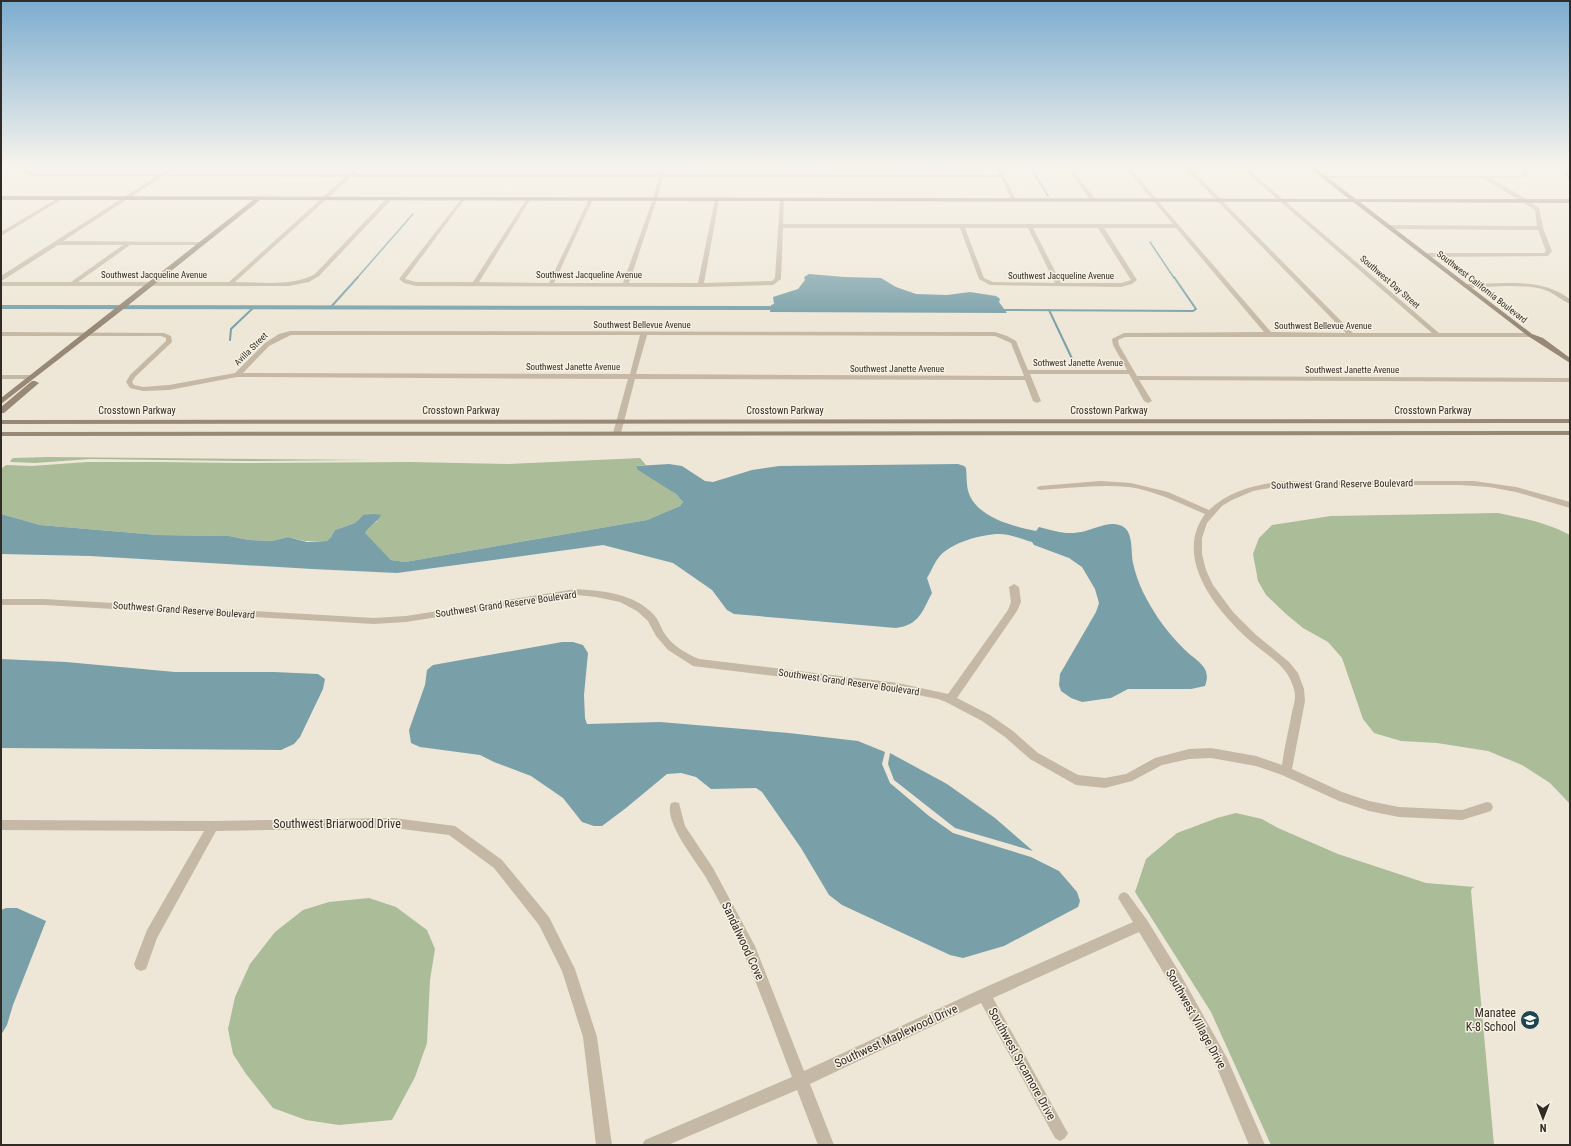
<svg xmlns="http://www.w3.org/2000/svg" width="1571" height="1146" viewBox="0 0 1571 1146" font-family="'Roboto Condensed',sans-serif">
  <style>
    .green { fill: #abbc99 }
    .water { fill: #79a0a9 }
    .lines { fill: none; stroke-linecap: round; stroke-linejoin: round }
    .stream-far1 { stroke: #79a0a9; stroke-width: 1.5 }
    .stream { stroke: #79a0a9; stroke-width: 2 }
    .canal { fill: #79a0a9; fill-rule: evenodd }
    .street { fill: #c5b8a5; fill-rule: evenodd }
    .secondary { fill: #988876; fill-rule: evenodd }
    .labels { text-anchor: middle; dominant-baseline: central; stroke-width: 3; stroke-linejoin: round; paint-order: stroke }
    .far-street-label { font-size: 9px; fill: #312b25; stroke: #f7f1e3 }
    .street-label { font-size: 10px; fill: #312b25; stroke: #f7f1e3 }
    .near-street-label { font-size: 12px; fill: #312b25; stroke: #f7f1e3 }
    .near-poi-label { font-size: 12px; fill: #312b25; stroke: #f7f1e3; text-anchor: end }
  </style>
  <rect width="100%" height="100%" fill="#eee7d7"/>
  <path class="green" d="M 49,457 L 372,460 L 240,461 L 90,459 L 35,463 L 11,462 L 10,461 L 13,458 Z
    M 640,458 L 646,465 L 636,466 L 676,494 L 683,502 L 680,506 L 647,520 L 405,562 L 391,560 L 364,533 L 368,526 L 378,521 L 363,515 L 355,523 L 335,530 L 331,537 L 327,541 L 305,541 L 288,537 L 272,541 L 249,540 L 229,536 L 158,535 L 40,525 L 1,514 L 1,469 L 6,465 L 32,466 L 87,462 L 158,462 L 238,463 L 410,462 L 508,464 Z
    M 1498,513 C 1523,518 1547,523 1570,535 L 1570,804 L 1550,783 L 1522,765 L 1488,751 L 1437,743 L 1401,741 L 1374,733 L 1363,719 L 1342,658 L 1328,642 L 1303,628 L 1286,614 L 1266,595 L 1258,581 L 1253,554 L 1259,538 L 1272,525 L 1331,516 Z
    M 1236,813 L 1262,819 L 1278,828 L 1338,854 L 1426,883 L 1475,887 L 1472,888 L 1471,891 L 1494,1145 L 1271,1145 L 1211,1012 L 1135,892 L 1146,859 L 1177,833 L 1217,818 Z
    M 369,898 L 396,907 L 427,930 L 435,949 L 430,980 L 427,1043 L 415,1077 L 392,1120 L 339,1125 L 306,1120 L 273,1108 L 246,1074 L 233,1054 L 228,1029 L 235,997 L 250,964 L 275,932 L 303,910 L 329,902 Z"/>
  <path class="water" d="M 809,274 L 844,277 L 881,278 L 896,287 L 916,294 L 947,295 L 970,292 L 996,296 L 1000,299 L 999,302 L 1007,313 L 770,312 L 771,305 L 774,304 L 773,297 L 798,289 L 805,280 L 804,277 Z
    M 669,464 L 682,466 L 705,481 L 713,482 L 752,470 L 779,466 L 958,464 L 964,466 L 966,468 C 967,477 966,488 970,496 C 980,518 1015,527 1036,531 L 1039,527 C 1048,529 1057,532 1066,533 C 1071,533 1076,533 1081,532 C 1094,530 1112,518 1125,528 C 1133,535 1131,552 1133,563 C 1138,585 1146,599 1158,618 C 1165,628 1174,639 1183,648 C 1194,660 1213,666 1205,686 L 1191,689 L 1128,689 L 1111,698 L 1082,702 L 1071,698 L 1061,691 L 1059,685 L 1060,674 L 1096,612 L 1099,603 L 1095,589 L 1082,567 L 1069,558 L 1034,545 L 1032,542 C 1022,539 1010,534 999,534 C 982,534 950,543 939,557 C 934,563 931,572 927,578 L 932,593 C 922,612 919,625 896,628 L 734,614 L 727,610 L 712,590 L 673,563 L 603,545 L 397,573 L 312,569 L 90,556 L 1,554 L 1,514 L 40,525 L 158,535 L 229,536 L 249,540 L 272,541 L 288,537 L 307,542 L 327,541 L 331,537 L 335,530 L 355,523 L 363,515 L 374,514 L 381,515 C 377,523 369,525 365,533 L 391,560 L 405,562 L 647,520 L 680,506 L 683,502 L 676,494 L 638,470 L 636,466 Z
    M 562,642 L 573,642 L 583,645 L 588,653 L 584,695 L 585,718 L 587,724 L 660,722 L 789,733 L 858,741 L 885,752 L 882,764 L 890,783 L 929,816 L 953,833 L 1031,857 L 1059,871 L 1077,892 L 1080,901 L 1078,907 L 1004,946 L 963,958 L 950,955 L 842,905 L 829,895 L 801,848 L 762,792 L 756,788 L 711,789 L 696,777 L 681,773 L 667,774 L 626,808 L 602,826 L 594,826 L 582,822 L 563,798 L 531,776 L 494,762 L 480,755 L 420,747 L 411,743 L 409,730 L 425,685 L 427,670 L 433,665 Z
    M 1,659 L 66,662 L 175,672 L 274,672 L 318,674 L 325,679 L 323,689 L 300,737 L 294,744 L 281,750 L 1,748 Z
    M 890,753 L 947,784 L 995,818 L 1033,851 L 955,828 L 894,780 L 888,764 Z
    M 6,908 L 17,908 L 46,921 L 13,1005 L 7,1025 L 1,1035 L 1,910 Z"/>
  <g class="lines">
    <path class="stream-far1" d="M 1029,165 L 1048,196
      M 1564,165 L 1570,182
      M 1150,242 L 1174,278
      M 357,278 L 413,214"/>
    <path class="stream" d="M 330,308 L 358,277
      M 1005,310 L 1193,311 L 1196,309 L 1174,277
      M 1049,310 L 1076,367
      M 230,340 L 231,329 L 253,308"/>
    <path class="canal" d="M 1,305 L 770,306 L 773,308 L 770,310 L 1,309 Z"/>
    <path class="street" d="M 25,165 L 29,165 L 27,171 L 34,174 L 161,174 L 175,165 L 180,165 L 167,174 L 348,174 L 358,165 L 363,165 L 354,174 L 659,174 L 662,165 L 666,165 L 664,174 L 999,175 L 995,165 L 999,165 L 1016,200 L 1012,201 L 1001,177 L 663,177 L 657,199 L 629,283 L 698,283 L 715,199 L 719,200 L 704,283 L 772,281 L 775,278 L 780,198 L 784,199 L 783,224 L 1173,224 L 1123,165 L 1127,165 L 1271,332 L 1346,333 L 1182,165 L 1187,165 L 1353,333 L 1432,333 L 1238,165 L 1243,165 L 1439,333 L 1530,333 L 1533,335 L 1530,337 L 1125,337 L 1118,340 L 1119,345 L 1137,376 L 1570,378 L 1570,382 L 1139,380 L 1152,401 L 1148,403 L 1144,401 L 1129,374 L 1030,374 L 1041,401 L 1037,403 L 1033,401 L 1025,380 L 635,379 L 621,433 L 617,435 L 613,433 L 628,379 L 237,377 L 169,390 L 143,391 L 130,388 L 126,382 L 130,375 L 166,341 L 166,338 L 161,336 L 1,336 L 1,332 L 164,333 L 171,336 L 172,342 L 135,377 L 132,382 L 134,385 L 143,387 L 169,385 L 235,373 L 265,343 L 279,334 L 290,331 L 995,332 L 1007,336 L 1016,341 L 1028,370 L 1127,370 L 1113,345 L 1112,339 L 1124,333 L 1264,332 L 1176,228 L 1104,228 L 1137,280 L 1132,284 L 1121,287 L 990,285 L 979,279 L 960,228 L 783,228 L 781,279 L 773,285 L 701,287 L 416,286 L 404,283 L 399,279 L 462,198 L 464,198 L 464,200 L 405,279 L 416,282 L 473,282 L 526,200 L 528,199 L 530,200 L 479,282 L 549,283 L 589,199 L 591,198 L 593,199 L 554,283 L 623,283 L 653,199 L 659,177 L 351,177 L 235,282 C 261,282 292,287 315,274 L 387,198 L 391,198 L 391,200 L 319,276 L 309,282 L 289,286 L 1,286 L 1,282 L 71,282 L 123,245 L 58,245 L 3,280 L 1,281 L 1,276 L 157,176 L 34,176 L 23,173 ZM 163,176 L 345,177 L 229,282 L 78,282 L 130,245 L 204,245 L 204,243 L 202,242 L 63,241 ZM 965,228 L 1028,228 L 1055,283 L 993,282 L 984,278 ZM 1033,228 L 1098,228 L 1131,280 L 1121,283 L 1061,283 ZM 291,335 L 640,335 L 630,374 L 243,373 L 269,346 ZM 647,335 L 995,336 L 1011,343 L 1024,376 L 636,374 Z
      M 1065,165 L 1069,165 L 1095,199 L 1095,201 L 1091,201 Z
      M 1522,165 L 1526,165 L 1528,176 L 1518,178 L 1490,178 L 1528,200 L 1539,208 L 1543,228 L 1552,251 L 1548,256 L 1425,257 L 1422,255 L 1425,253 L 1544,253 L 1546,251 L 1538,230 L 1389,229 L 1386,227 L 1389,225 L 1537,226 L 1535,210 L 1483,178 L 1323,178 L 1321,177 L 1323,176 L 1518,176 L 1524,174 Z
      M 60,197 L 64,198 L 1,236 L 1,232 Z
      M 1506,283 C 1531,283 1549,284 1570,299 L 1570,304 C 1561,300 1554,293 1545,290 C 1523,283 1490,287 1466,288 L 1463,286 L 1466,284 Z
      M 1,375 L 31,375 L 34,377 L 31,379 L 1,379 Z
      M 1100,481 L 1131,483 L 1168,492 L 1209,510 C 1230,490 1258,484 1286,481 L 1474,481 L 1516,487 L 1570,502 L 1570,508 L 1516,492 L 1489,487 L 1460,485 L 1286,485 L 1253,491 L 1232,500 L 1222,506 L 1207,523 L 1202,538 L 1202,554 L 1206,570 L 1213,585 L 1233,612 L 1255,634 L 1289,662 L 1298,673 L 1304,689 L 1305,701 L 1292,769 L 1342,792 L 1369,801 L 1399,807 L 1462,810 L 1487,802 L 1491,803 L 1493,807 L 1491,811 L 1462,820 L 1399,817 L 1369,811 L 1339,801 L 1282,775 L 1256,766 L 1211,758 L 1189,759 L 1162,765 L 1132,781 L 1105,788 L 1076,785 L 1030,759 L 1005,737 L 982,721 L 946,702 L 938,699 L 898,691 L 693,666 L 668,650 L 656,636 L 648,621 L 637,611 L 620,602 L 596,597 L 576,595 L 406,622 L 374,624 L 44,605 L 1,605 L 1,599 L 44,599 L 374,618 L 406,616 L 576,589 C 603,591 634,593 654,615 C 658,619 660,625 663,631 C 671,645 685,653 699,659 L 898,683 L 948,694 L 1008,610 L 1011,602 L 1009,587 L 1014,584 L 1019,587 L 1021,602 L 1017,611 L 957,698 L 990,715 L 1013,731 L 1038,753 L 1078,775 L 1105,778 L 1126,774 L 1155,758 L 1189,749 L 1211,748 L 1256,756 L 1282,765 C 1284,749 1288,733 1291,717 C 1292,710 1295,703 1295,696 C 1295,691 1293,686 1291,681 C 1284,663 1262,652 1248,639 C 1216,610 1173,558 1205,514 C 1181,504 1156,491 1129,487 C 1100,484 1070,488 1040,490 L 1036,488 L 1040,486 Z
      M 675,802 L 679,803 L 685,826 L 713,868 L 755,946 L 804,1071 L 979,990 L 1133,922 L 1118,898 L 1120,894 L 1124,892 L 1128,894 L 1147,920 L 1178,970 L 1227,1058 L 1265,1145 L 1249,1145 L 1217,1068 L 1168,980 L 1139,932 L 993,998 L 1065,1128 L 1068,1133 L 1065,1138 L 1060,1141 L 1055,1138 L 981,1003 L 810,1084 L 834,1145 L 818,1145 L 797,1090 L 668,1145 L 642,1145 L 645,1140 L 792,1077 C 766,1009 742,939 705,876 C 696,861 663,821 671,803 Z
      M 394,818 L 455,826 L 502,860 L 549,917 L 575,969 L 597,1037 L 612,1145 L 596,1145 L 583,1037 L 562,971 L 539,925 L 494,868 L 449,835 L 394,828 L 216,831 L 157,938 L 146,969 L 141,971 L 136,969 L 134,964 L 147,930 L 204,831 L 1,830 L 1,820 L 213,821 Z"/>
    <path class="secondary" d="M 1306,165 L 1311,165 L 1356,199 L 1570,199 L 1570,203 L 1360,202 L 1532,334 L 1543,338 L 1570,358 L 1570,363 L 1528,336 L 1353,202 L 260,200 L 121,311 L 1,404 L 1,398 L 253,200 L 1,200 L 1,196 L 1349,199 Z
      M 32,381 L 35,381 L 39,383 L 4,413 L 1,413 L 1,407 Z
      M 1570,419 L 1570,423 L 1,424 L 1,420 Z
      M 1570,431 L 1570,435 L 1,436 L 1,432 Z"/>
  </g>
  <linearGradient id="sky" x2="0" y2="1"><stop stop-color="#7baccf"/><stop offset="0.51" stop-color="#f7f4ed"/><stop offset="1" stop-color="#f7f4ed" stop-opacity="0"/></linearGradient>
  <rect width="1571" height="325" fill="url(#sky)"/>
  <defs>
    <g id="school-disc" transform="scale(1)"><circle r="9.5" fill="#1e454f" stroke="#f7f1e3"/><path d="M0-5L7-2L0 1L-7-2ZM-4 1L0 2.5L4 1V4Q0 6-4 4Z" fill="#fff"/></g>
  </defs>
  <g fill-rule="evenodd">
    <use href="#school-disc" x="1530" y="1020"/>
  </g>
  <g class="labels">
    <g class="far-street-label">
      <text x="154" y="275">Southwest Jacqueline Avenue</text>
      <text x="589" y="275">Southwest Jacqueline Avenue</text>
      <text x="1061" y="276">Southwest Jacqueline Avenue</text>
      <text transform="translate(1390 282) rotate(41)">Southwest Day Street</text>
      <text transform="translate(1482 287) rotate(38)">Southwest California Boulevard</text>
      <text x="642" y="325">Southwest Bellevue Avenue</text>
      <text x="1323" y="326">Southwest Bellevue Avenue</text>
      <text transform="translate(251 349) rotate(-45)">Avilla Street</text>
      <text x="1078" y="363">Sothwest Janette Avenue</text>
      <text x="573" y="367">Southwest Janette Avenue</text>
      <text x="897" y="369">Southwest Janette Avenue</text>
      <text x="1352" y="370">Southwest Janette Avenue</text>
    </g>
    <g class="street-label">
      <text x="137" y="410">Crosstown Parkway</text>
      <text x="461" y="410">Crosstown Parkway</text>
      <text x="785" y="410">Crosstown Parkway</text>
      <text x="1109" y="410">Crosstown Parkway</text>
      <text x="1433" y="410">Crosstown Parkway</text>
      <text transform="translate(1342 484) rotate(-1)">Southwest Grand Reserve Boulevard</text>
      <text transform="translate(506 604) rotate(-8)">Southwest Grand Reserve Boulevard</text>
      <text transform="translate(184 610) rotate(4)">Southwest Grand Reserve Boulevard</text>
      <text transform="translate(849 682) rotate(8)">Southwest Grand Reserve Boulevard</text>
    </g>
    <g class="near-street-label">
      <text x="337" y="824">Southwest Briarwood Drive</text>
      <text transform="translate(743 941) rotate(65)">Sandalwood Cove</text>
      <text transform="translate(1196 1019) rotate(61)">Southwest Village Drive</text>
      <text transform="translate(896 1036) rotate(-25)">Southwest Maplewood Drive</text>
      <text transform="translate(1022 1064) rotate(61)">Southwest Sycamore Drive</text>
    </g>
    <g class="near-poi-label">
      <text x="1516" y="1013">Manatee<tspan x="1516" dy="14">K-8 School</tspan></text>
    </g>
  </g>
  <rect width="1571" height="1146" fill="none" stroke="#312b25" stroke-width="4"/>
  <g transform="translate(1543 1118) rotate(180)" stroke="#f7f1e3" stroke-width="3" paint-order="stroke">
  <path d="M0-3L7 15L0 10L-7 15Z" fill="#312b25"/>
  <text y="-6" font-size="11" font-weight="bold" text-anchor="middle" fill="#312b25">N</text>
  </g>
</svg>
